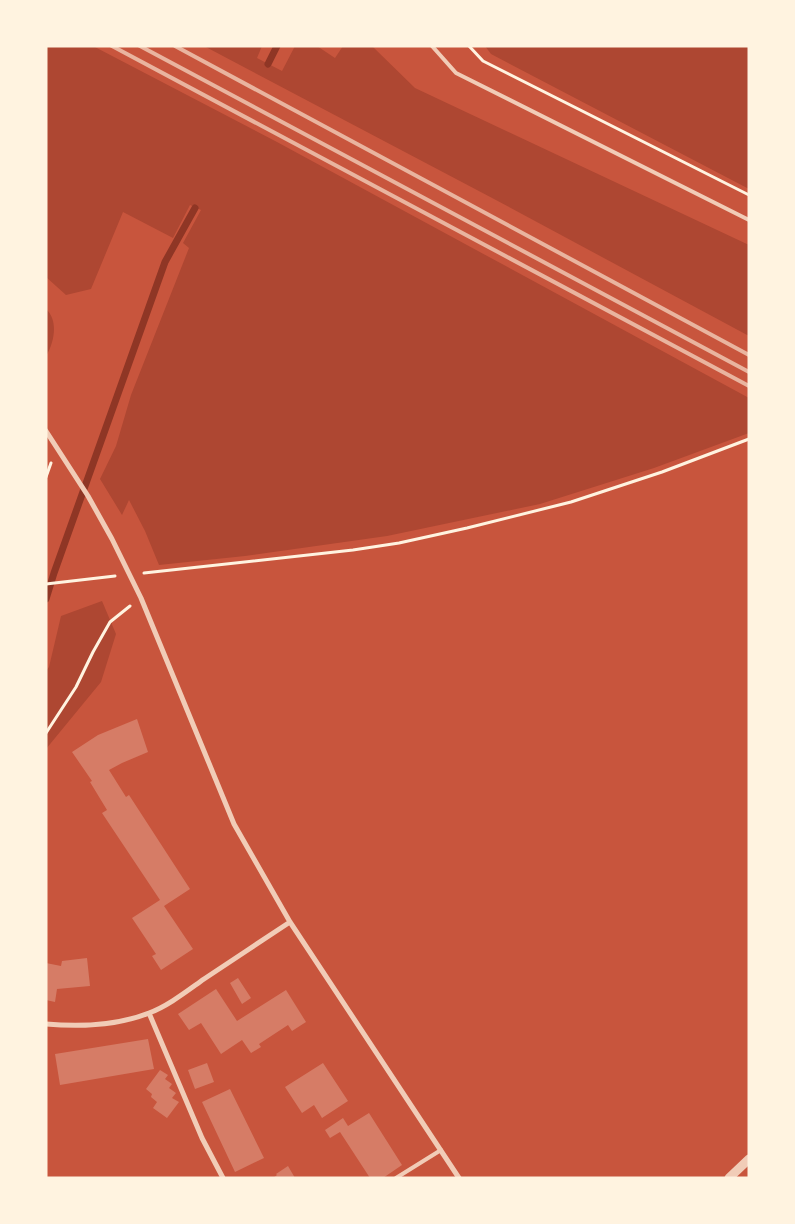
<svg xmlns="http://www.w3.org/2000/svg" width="795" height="1224" viewBox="0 0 795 1224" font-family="'Noto Sans',sans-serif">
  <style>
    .green { fill: #ae4732 }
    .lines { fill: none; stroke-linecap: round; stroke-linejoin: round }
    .stream { stroke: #8f3625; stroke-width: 7 }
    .building { fill: #d67c66 }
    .path { stroke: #fff3e0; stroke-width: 3 }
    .service { stroke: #f1ccb7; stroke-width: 4 }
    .minor { stroke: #f1ccb7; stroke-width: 5 }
    .tertiary { stroke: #f1ccb7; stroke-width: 9 }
    .rail { stroke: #e9b49f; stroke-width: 4 }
  </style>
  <rect width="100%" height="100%" fill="#c8553d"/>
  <path class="green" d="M 46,46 L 93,46 L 277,142 L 749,398 L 749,433 L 654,468 L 540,504 L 387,536 L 245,556 L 159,565 L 145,531 L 129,500 L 122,515 L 100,479 L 116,446 L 131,395 L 189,248 L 183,243 L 201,210 L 190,205 L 173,238 L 123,212 L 91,289 L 66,295 L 46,277 Z
    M 204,46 L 262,46 L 257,58 L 282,71 L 295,46 L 317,46 L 335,58 L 343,46 L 372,46 L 415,88 L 749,245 L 749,336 L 494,199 Z
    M 485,46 L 749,46 L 749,189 L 491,54 Z
    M 46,309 C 59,321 54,343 46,356 Z
    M 102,601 L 116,634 L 101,682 L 46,749 L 46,671 L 49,667 L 61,616 Z"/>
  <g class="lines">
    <path class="stream" d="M 268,64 L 277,46
      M 46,599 L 54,573 L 165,262 L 195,208"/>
  </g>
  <path class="building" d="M 137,719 L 148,752 L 122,763 L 109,770 L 126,797 L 129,795 L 190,889 L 164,906 L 193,949 L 161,970 L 152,956 L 156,954 L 132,918 L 160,900 L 102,813 L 107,810 L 90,782 L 92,781 L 72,752 L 98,735 Z
    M 87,958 L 90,986 L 57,989 L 55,1002 L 46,1000 L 46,963 L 61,966 L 62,961 Z
    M 238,978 L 251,998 L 242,1004 L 230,983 Z
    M 216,989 L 237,1021 L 286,990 L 306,1022 L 292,1031 L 288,1025 L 259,1044 L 261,1047 L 251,1053 L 242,1040 L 221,1054 L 201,1023 L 189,1030 L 178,1014 Z
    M 148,1039 L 154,1069 L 60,1085 L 55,1054 Z
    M 207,1063 L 214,1082 L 195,1089 L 188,1070 Z
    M 323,1063 L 348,1101 L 322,1118 L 314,1105 L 302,1113 L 285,1087 Z
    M 160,1070 L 168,1075 L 165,1079 L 172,1084 L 169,1088 L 176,1093 L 172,1098 L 179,1102 L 167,1118 L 153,1108 L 157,1102 L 151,1097 L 152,1094 L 146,1089 Z
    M 230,1089 L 264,1158 L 235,1172 L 202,1102 Z
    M 369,1113 L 402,1165 L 383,1178 L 370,1178 L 340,1132 L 330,1138 L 325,1130 L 343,1118 L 348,1126 Z
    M 288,1166 L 295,1178 L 273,1178 L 277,1175 L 276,1174 Z"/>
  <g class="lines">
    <path class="path" d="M 469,46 L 483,61 L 749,195
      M 46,477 L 51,463
      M 144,573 L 353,550 L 399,543 L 467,528 L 571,502 L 662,472 L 749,439
      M 46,584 L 115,576
      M 46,733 L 76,687 L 93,652 L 110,622 L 130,606"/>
    <path class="service" d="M 432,46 L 456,73 L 749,220
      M 396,1178 L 441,1150"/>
    <path class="minor" d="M 46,431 L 88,496 L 112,539 L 141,598 L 234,824 L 290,922 L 459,1178
      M 149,1013 L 202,1138 L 223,1178
      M 46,1024 C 80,1027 116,1026 149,1013 C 168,1006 187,991 204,979 C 233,960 261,941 290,922"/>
    <path class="tertiary" d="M 729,1178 L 749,1159"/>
    <path class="rail" d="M 112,46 L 749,386
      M 140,46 L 749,372
      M 175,46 L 749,355"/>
  </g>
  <rect width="795" height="1224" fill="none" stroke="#fff3e0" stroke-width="95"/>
</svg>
